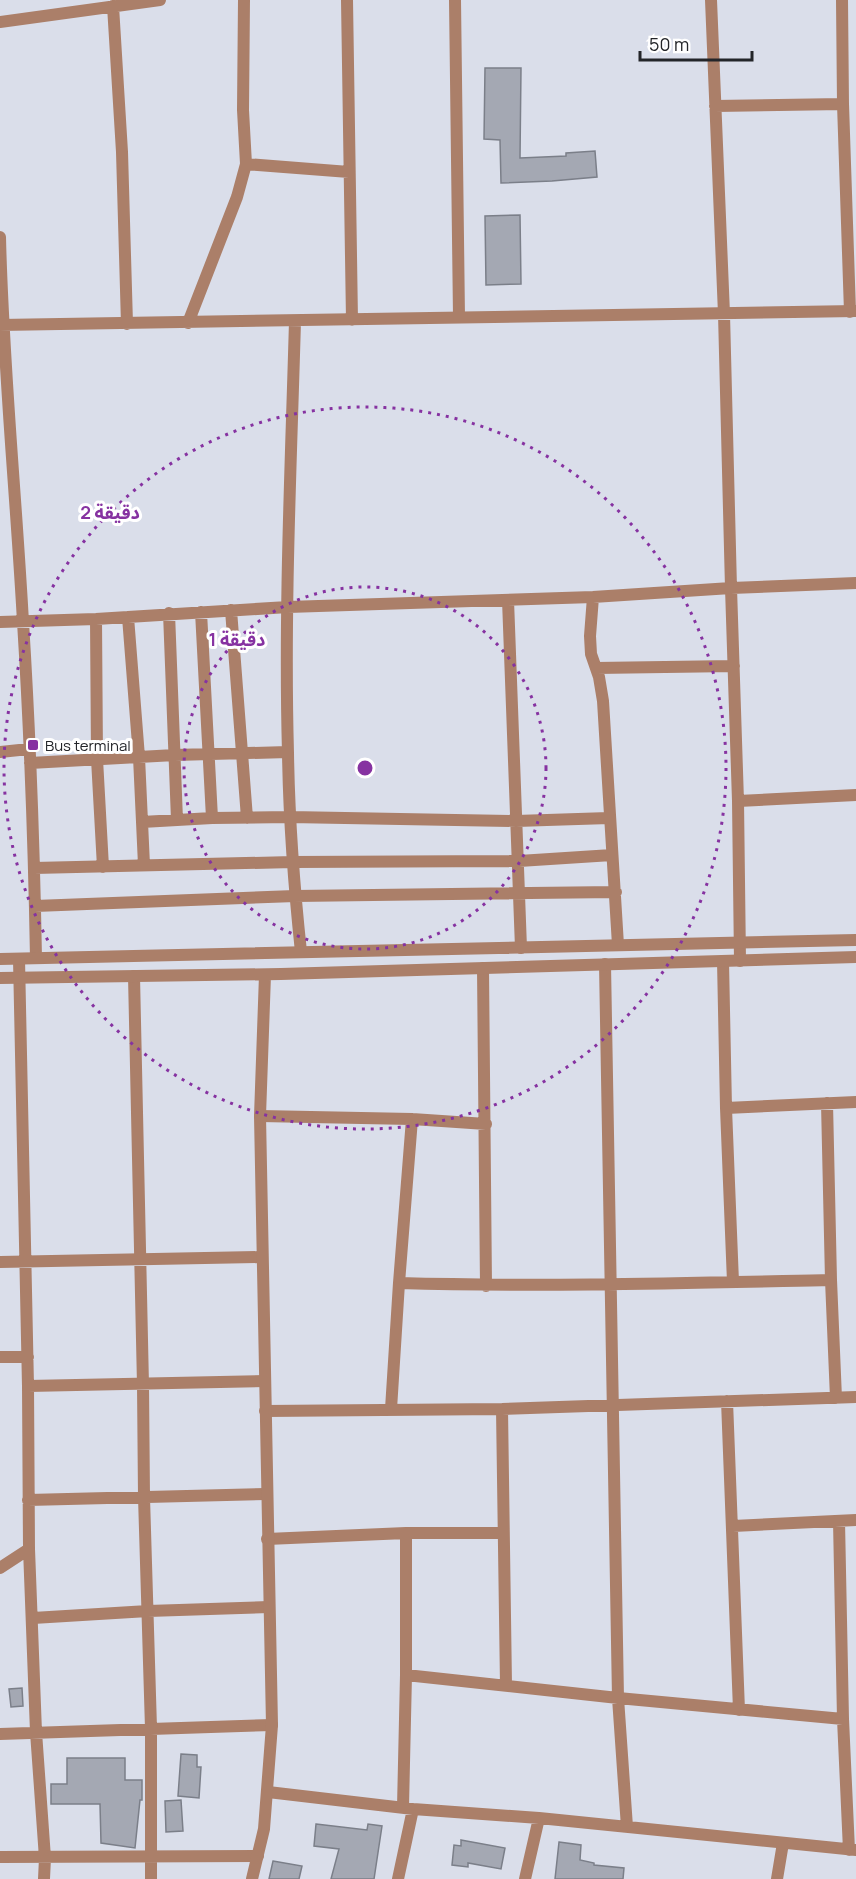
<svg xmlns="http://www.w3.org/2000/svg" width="856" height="1879" viewBox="0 0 856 1879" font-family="Manrope,'Noto Sans Arabic',sans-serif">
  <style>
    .building { fill: #a4a8b3; stroke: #7b7f89; stroke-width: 1.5 }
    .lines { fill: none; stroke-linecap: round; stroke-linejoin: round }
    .minor { stroke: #ab7f69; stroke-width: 12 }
    .tertiary { stroke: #ab7f69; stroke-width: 12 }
    .ring { fill: none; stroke: #8632a1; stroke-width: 3; stroke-dasharray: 3 6 }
    .poi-dot { fill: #8632a1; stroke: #fff; stroke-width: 2 }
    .labels { text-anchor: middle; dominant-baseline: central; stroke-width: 6; stroke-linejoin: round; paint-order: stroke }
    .poi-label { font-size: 15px; fill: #232529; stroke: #fff; text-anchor: start }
    .centre { fill: #8632a1; stroke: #fff; stroke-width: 3 }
    .ring-label { font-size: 18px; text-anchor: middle; font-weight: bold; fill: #8632a1; stroke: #fff; stroke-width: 6; stroke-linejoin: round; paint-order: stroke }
  </style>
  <rect width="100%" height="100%" fill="#dadeea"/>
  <path class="building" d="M 485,68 L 521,68 L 520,158 L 566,156 L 566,153 L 595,151 L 597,177 L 552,181 L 501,183 L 500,140 L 484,139 Z
    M 520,215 L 521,284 L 486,285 L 485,216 Z
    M 22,1688 L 23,1706 L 11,1707 L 9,1689 Z
    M 181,1754 L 197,1755 L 197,1767 L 201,1767 L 199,1798 L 178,1796 Z
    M 67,1758 L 125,1758 L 125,1780 L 142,1780 L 142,1800 L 140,1800 L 135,1848 L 101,1843 L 100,1804 L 51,1804 L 51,1784 L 67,1784 Z
    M 181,1800 L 183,1831 L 166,1832 L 165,1801 Z
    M 316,1824 L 367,1830 L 368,1824 L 382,1826 L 374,1879 L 331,1879 L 339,1849 L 314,1846 Z
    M 461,1840 L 505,1848 L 501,1869 L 468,1863 L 468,1867 L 452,1865 L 454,1845 L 461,1846 Z
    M 559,1842 L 581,1845 L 580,1860 L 594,1863 L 594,1865 L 624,1868 L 623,1879 L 555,1879 Z
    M 273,1861 L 302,1866 L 299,1879 L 269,1879 Z"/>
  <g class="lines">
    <path class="minor" d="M 347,0 L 352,320
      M 455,0 L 459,317
      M 711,0 L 724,314 L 731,588 L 738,801 L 740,961
      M 842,0 L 843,104 L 850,312
      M 113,6 L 122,152 L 127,324
      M 0,22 L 160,0
      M 715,106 L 843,104
      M 246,164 L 349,172
      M 0,237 C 3,366 16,494 23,622 C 30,734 34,846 36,958
      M 295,321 C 291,465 284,609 288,753 C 289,819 294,886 301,952
      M 188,323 L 237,197 L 246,164 L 243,110 L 244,0
      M 0,325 L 856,311
      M 593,597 L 590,636 L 591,654 L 599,677 L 603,701 L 618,945
      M 508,600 L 521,948
      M 231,610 L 247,818
      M 201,612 L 212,818
      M 169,613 L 177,820
      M 128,617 L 139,757 L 144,865
      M 96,619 L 97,759 L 103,867
      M 0,622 L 96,619 L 288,607 L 593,597 L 731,588 L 856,583
      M 596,668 L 734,666
      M 0,752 L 29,749
      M 30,763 L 175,755 L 288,752
      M 738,801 L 856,795
      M 142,822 L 212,818 L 290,817 L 516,821 L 609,818
      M 34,868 L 293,862 L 519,861 L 612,855
      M 35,906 L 295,896 L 616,892
      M 19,959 L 28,1386 L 29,1549 L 36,1732 L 45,1858 L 44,1879
      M 723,961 L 726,1108 L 733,1282
      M 605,964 L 618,1698 L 627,1827
      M 483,968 L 486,1286
      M 134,976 L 143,1385 L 144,1497 L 151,1728 L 151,1879
      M 827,1103 L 831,1280 L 836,1398
      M 726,1108 L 856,1102
      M 260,1116 L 412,1119 L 486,1124
      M 0,1262 L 262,1257
      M 399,1283 C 543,1287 687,1283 831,1280
      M 0,1357 L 28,1357
      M 28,1386 L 265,1381
      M 727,1401 L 739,1710
      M 391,1409 L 399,1283 L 412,1119
      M 502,1409 L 506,1685
      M 265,1411 L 502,1409 L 856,1397
      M 28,1500 L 266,1494
      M 839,1521 L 843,1719
      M 733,1526 L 856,1520
      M 267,1539 L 406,1533 L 503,1533
      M 0,1568 L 29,1549
      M 33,1618 L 148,1611 L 269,1607
      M 406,1675 L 618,1698 L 843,1719 L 849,1850
      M 0,1734 L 272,1725
      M 268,1792 L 413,1809 L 539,1818 L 856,1850
      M 403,1807 L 406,1675 L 406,1533
      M 0,1857 L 258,1856
      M 398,1879 L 413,1809
      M 525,1879 L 539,1818
      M 777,1879 L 783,1843"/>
    <path class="tertiary" d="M 0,959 L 856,940
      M 0,978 L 281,974 L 856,957
      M 252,1879 L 264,1829 L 272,1725 L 260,1116 L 265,975"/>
  </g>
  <g class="ring">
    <circle cx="365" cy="768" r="181"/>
    <circle cx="365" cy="768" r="361"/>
  </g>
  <rect class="poi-dot" x="27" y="739" width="12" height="12" rx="3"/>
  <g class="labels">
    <g class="poi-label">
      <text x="45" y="745">Bus terminal</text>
    </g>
  </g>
  <circle cx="365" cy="768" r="9" class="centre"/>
  <g class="ring-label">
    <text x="110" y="519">2 دقيقة</text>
    <text x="237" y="646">1 دقيقة</text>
  </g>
  <path d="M640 51v9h112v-9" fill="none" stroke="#232529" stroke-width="3"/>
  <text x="649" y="51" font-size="18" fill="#232529" stroke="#ffffff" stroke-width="4.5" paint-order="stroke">50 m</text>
</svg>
